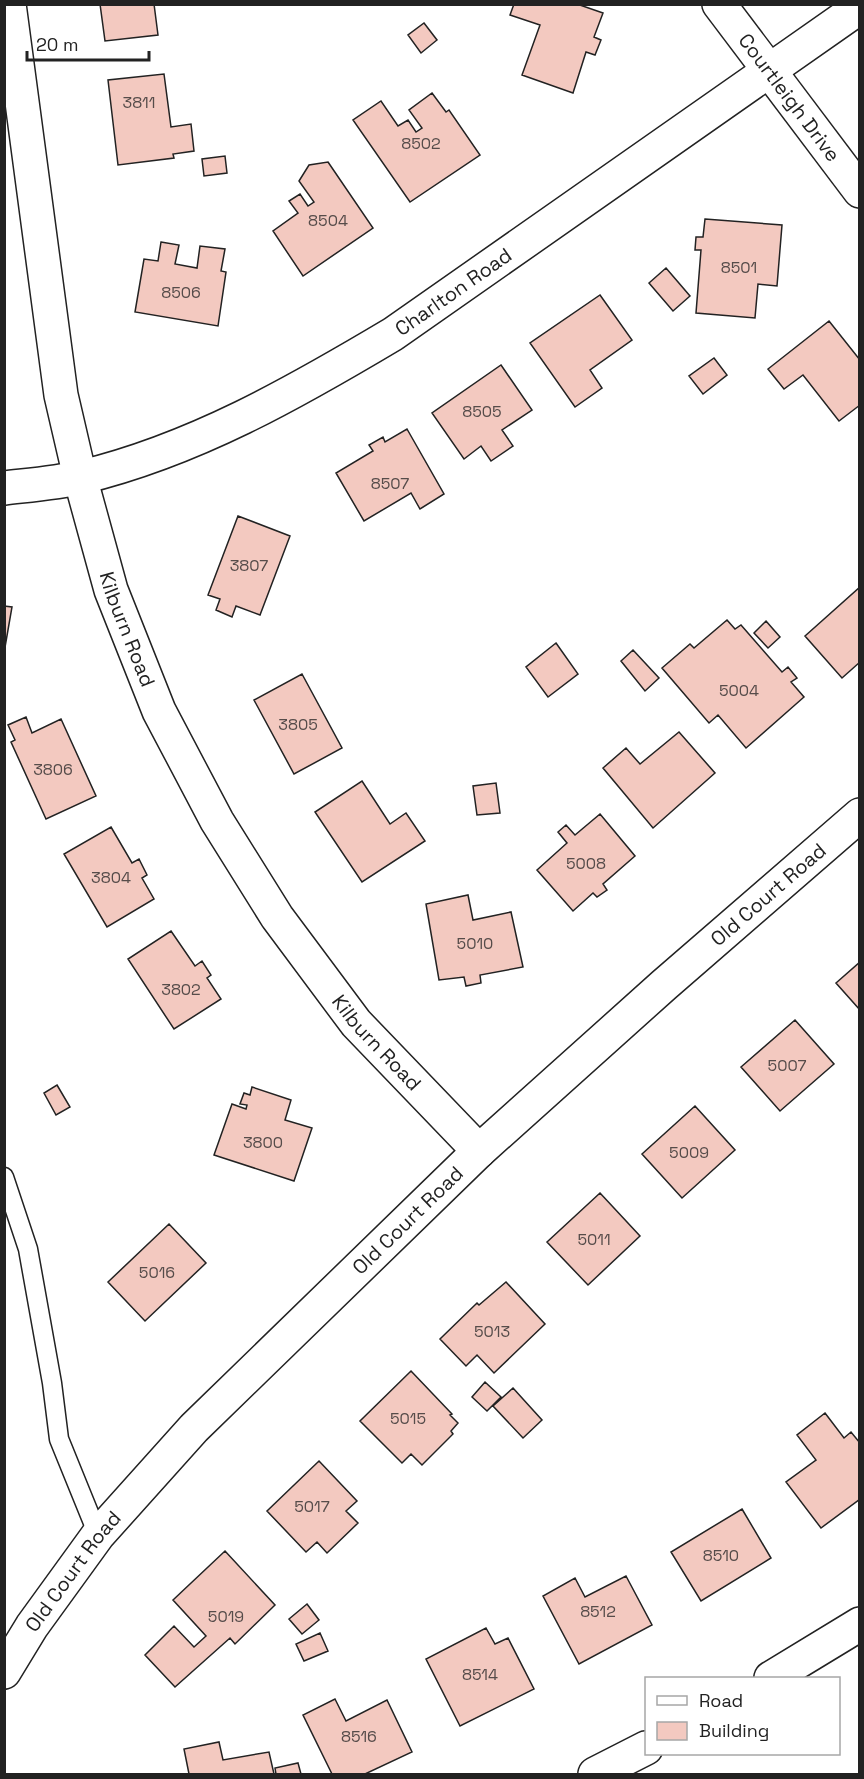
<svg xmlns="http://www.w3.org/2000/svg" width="864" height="1779" viewBox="0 0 864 1779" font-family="'Space Grotesk',sans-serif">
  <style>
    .building { fill: #f3c9c0; stroke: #222; stroke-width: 1.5 }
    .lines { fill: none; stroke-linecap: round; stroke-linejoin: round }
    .lane-casing { stroke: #222; stroke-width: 21 }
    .street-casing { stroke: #222; stroke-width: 36 }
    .secondary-casing { stroke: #222; stroke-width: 36 }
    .lane { stroke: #fff; stroke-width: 18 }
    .street { stroke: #fff; stroke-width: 33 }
    .secondary { stroke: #fff; stroke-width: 33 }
    .labels { text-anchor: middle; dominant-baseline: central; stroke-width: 4.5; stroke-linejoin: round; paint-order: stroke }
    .number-label { font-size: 16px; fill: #564c4a }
    .street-label { font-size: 20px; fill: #222; stroke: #fff }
  </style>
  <rect width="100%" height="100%" fill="#fff"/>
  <path class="building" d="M 100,4 L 154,4 L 158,35 L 105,41 Z
    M 514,4 L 577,4 L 603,13 L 594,37 L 601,40 L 595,55 L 586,52 L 573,93 L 522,75 L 540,25 L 510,15 Z
    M 424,23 L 437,40 L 421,53 L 408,35 Z
    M 164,74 L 171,127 L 191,124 L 194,151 L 173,154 L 174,158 L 118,165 L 108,80 Z
    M 432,93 L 446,112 L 449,110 L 480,155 L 410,202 L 353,120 L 381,101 L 398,126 L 408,120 L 416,132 L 422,128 L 409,110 Z
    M 225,156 L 227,173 L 204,176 L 202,159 Z
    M 328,162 L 373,228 L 303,276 L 273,231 L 298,213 L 289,201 L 300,194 L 308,206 L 314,202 L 299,181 L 309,165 Z
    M 705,219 L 782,225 L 777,286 L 758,284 L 755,318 L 696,313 L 701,250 L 695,250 L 696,237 L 703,237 Z
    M 161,242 L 179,245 L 175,264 L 197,268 L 200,246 L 225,249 L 221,271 L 226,272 L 218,326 L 135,312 L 144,259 L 158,261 Z
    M 666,268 L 690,296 L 673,311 L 649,283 Z
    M 600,295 L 632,340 L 590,370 L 602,388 L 575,407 L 530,343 Z
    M 829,321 L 860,360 L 860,405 L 839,421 L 803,375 L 784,389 L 768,369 Z
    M 714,358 L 727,375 L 703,394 L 689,376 Z
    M 501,365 L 532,410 L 502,430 L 513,446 L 491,461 L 481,446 L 464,459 L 432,413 Z
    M 407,429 L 444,494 L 420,509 L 411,493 L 364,521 L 336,473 L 373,451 L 369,445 L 383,437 L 385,442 Z
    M 238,516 L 290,536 L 260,615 L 236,606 L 232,617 L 216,610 L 220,599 L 208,595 Z
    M 860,587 L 860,662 L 842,678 L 805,636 Z
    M 4,606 L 12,607 L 4,653 Z
    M 727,620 L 735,629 L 741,625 L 782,672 L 788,667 L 797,678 L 791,682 L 804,697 L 746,748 L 718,715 L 709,723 L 662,668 L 690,644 L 694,648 Z
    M 766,621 L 780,637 L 768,648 L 754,633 Z
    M 556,643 L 578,674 L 548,697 L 526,667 Z
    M 633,650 L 659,678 L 645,691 L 621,661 Z
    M 302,674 L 342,748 L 294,774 L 254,700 Z
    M 26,717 L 32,733 L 61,719 L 96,796 L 46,819 L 11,742 L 15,740 L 8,725 Z
    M 679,732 L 715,773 L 653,828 L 603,768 L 626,748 L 640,764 Z
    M 362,781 L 390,824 L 406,813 L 425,841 L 362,882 L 315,812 Z
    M 496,783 L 500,813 L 477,815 L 473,786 Z
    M 600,814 L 635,856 L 603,884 L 607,890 L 597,897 L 593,893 L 573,911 L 537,870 L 567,843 L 558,832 L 566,825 L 575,835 Z
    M 111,827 L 132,863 L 139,859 L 147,875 L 142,878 L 154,899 L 107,927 L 64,854 Z
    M 468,895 L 473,920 L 511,912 L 523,967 L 480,975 L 481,983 L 466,986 L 464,977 L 439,980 L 426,904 Z
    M 171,931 L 195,966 L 202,961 L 211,975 L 207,978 L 221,999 L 174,1029 L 128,959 Z
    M 860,962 L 860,1010 L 836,983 Z
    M 795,1020 L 834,1064 L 780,1111 L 741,1067 Z
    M 57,1085 L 70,1107 L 56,1115 L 44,1093 Z
    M 252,1087 L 291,1100 L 285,1120 L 312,1128 L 294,1181 L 214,1155 L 232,1104 L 246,1109 L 247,1105 L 240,1104 L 244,1093 L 250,1095 Z
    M 695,1106 L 735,1150 L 682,1198 L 642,1154 Z
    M 600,1193 L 640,1236 L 588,1285 L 547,1242 Z
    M 169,1224 L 206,1263 L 145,1321 L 108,1282 Z
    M 506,1282 L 545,1324 L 494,1373 L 477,1355 L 466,1366 L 440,1339 L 477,1303 L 479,1305 Z
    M 411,1371 L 452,1414 L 450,1415 L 458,1423 L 451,1431 L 453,1434 L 422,1465 L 411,1454 L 402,1463 L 360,1421 Z
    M 485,1382 L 501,1397 L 487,1411 L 472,1397 Z
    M 513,1388 L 542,1420 L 523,1438 L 493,1406 Z
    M 825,1413 L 844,1438 L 851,1432 L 860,1443 L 860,1499 L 821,1528 L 786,1482 L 816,1460 L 797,1435 Z
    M 319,1461 L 357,1501 L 346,1511 L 358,1523 L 327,1553 L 317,1542 L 306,1552 L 267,1511 Z
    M 742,1509 L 771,1558 L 701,1601 L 671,1552 Z
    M 225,1551 L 275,1605 L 235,1644 L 230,1638 L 175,1687 L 145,1655 L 174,1626 L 194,1647 L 206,1636 L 173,1600 Z
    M 626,1576 L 652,1625 L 579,1664 L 543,1596 L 575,1578 L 585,1597 Z
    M 307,1604 L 319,1620 L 302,1634 L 289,1619 Z
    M 486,1628 L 495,1644 L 508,1638 L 534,1689 L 460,1726 L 426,1659 Z
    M 320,1633 L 328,1651 L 304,1661 L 296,1644 Z
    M 335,1699 L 346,1721 L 387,1700 L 412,1752 L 365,1774 L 332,1774 L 303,1715 Z
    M 219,1742 L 223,1760 L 269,1752 L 274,1774 L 189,1774 L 184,1749 Z
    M 298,1763 L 301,1774 L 276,1774 L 275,1768 Z"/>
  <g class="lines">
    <g class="lane-casing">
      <path id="lane" d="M 4,1177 L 28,1249 L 52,1383 L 59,1439 L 98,1535"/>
    </g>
    <g class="street-casing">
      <g id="street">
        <path id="s1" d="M 9,4 L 61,395 L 80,477 L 111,590 L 159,711 L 217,821 L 277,917 L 356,1023 L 479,1151"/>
        <path id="s2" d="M 4,488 C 30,485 57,483 82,477 C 194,450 294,393 393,334 L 860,7"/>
      </g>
    </g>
    <g class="secondary-casing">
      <g id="secondary">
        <path id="s3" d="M 719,4 L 860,191"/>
        <path id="s4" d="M 4,1672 L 32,1626 L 98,1535 L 194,1428 L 479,1151 L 664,985 L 860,815"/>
        <path d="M 771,1678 L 860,1624"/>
        <path d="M 595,1774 L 646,1748"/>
      </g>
    </g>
    <use href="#lane" class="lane"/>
    <use href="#street" class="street"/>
    <use href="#secondary" class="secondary"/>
  </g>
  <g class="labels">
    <g class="number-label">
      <text x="139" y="102">3811</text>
      <text x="421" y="143">8502</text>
      <text x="328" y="220">8504</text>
      <text x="739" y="267">8501</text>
      <text x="181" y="292">8506</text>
      <text x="482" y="411">8505</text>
      <text x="390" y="483">8507</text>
      <text x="249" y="565">3807</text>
      <text x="739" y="690">5004</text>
      <text x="298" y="724">3805</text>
      <text x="53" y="769">3806</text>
      <text x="586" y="863">5008</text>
      <text x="111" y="877">3804</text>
      <text x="475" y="943">5010</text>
      <text x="181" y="989">3802</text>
      <text x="787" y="1065">5007</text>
      <text x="263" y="1142">3800</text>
      <text x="689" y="1152">5009</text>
      <text x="594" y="1239">5011</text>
      <text x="157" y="1272">5016</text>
      <text x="492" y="1331">5013</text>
      <text x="408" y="1418">5015</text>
      <text x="312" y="1506">5017</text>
      <text x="721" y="1555">8510</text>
      <text x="598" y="1611">8512</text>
      <text x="226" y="1616">5019</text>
      <text x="480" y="1674">8514</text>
      <text x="359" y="1736">8516</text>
    </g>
    <g class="street-label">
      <text stroke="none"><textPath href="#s3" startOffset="117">Courtleigh Drive</textPath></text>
      <text stroke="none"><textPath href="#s2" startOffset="496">Charlton Road</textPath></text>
      <text stroke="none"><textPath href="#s1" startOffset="638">Kilburn Road</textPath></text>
      <text stroke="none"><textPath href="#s4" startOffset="1094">Old Court Road</textPath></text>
      <text stroke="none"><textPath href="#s1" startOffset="1124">Kilburn Road</textPath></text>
      <text stroke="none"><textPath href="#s4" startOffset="608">Old Court Road</textPath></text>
      <text stroke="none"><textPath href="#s4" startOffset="122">Old Court Road</textPath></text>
    </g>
  </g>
  <rect width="864" height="1779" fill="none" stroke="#222222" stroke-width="12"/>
  <rect x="645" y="1677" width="195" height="78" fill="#ffffff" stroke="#a7a7a7" stroke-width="1.5"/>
  <rect x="657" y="1696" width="30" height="9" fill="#ffffff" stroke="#a7a7a7" stroke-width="1.5"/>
  <text x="699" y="1707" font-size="18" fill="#222222">Road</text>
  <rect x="657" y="1722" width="30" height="18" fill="#f3c9c0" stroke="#a7a7a7" stroke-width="1.5"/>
  <text x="699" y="1737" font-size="18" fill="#222222">Building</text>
  <path d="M27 51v9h122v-9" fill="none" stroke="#222222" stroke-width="3"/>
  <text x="36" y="51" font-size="18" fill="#222222" stroke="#ffffff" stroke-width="4.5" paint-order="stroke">20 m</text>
</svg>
